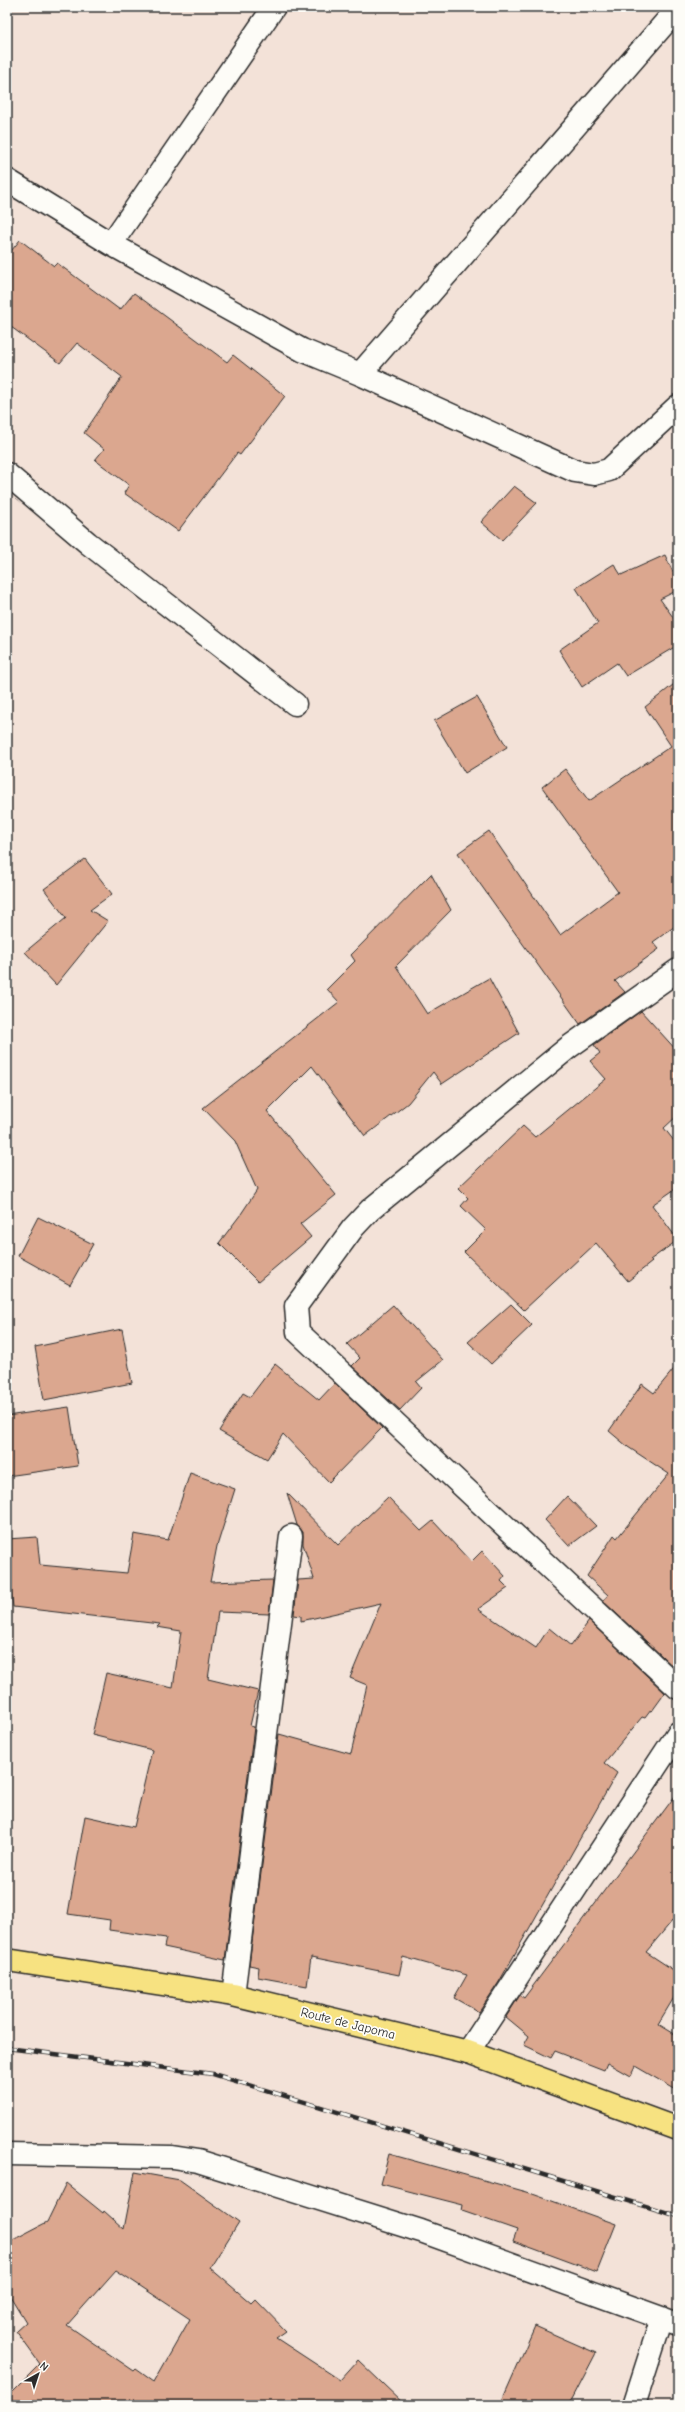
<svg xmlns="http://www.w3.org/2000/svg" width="685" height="2412" viewBox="0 0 685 2412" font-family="'Comic Neue',sans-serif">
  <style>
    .building { fill: #dba78f; stroke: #2b2b2b; fill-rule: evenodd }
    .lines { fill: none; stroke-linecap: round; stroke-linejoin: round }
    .minor-casing { stroke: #2b2b2b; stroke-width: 25 }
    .major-casing { stroke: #2b2b2b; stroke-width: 25 }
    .minor { stroke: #fdfcf7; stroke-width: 22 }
    .major { stroke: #f7e281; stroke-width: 22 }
    .rail-casing { stroke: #2b2b2b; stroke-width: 4.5 }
    .rail { stroke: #fdfcf7; stroke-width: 3; stroke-dasharray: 9; stroke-linecap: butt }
    .labels { text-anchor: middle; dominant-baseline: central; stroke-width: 3.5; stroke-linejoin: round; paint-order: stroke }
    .street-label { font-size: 13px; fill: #2b2b2b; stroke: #fdfcf7 }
  </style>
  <rect width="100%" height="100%" fill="#f3e2d8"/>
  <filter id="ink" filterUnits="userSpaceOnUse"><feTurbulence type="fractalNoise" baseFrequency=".025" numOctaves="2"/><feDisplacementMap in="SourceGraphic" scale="8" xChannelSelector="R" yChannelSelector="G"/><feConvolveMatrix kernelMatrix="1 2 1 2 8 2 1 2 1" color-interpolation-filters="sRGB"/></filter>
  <g filter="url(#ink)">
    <path class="building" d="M 20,240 L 54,266 L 57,263 L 120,310 L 134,293 L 227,362 L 233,355 L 285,396 L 240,455 L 237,453 L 178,531 L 124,493 L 129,485 L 95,460 L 104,449 L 84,433 L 122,377 L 77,343 L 60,363 L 7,324 L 7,256 Z
      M 514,486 L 537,503 L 502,540 L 481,522 Z
      M 665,555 L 678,583 L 678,590 L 660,599 L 678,624 L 678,645 L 626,676 L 617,663 L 582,687 L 559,650 L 598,623 L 576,588 L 614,564 L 621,575 Z
      M 678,681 L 678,924 L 653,942 L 659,949 L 615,981 L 625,992 L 580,1024 L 458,853 L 489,831 L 560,935 L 618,892 L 542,787 L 565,769 L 589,801 L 671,746 L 645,707 Z
      M 477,697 L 507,747 L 465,773 L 434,721 Z
      M 85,859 L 112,894 L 90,910 L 108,921 L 56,985 L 25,952 L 66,918 L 44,889 Z
      M 431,874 L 451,910 L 396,966 L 427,1014 L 489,978 L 519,1033 L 442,1084 L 433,1072 L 408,1103 L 365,1136 L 312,1066 L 267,1111 L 336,1195 L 300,1224 L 311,1237 L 258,1282 L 219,1243 L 241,1214 L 257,1190 L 235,1141 L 203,1108 L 339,1002 L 327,989 L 355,961 L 351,955 Z
      M 641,1011 L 678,1052 L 678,1115 L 664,1128 L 678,1146 L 678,1187 L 652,1205 L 678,1240 L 650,1260 L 652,1262 L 628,1281 L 596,1243 L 524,1310 L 464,1252 L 486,1230 L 461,1206 L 468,1198 L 458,1188 L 523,1126 L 535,1137 L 606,1079 L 590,1061 L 600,1053 L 594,1045 Z
      M 38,1217 L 93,1244 L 70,1285 L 18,1256 Z
      M 511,1304 L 532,1325 L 491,1364 L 468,1342 Z
      M 393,1305 L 443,1360 L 416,1382 L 421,1388 L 400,1410 L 352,1366 L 360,1358 L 347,1344 Z
      M 122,1329 L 132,1383 L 44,1400 L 35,1347 Z
      M 275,1364 L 319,1400 L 335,1383 L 382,1428 L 329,1482 L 283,1434 L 267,1459 L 219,1431 L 243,1393 L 250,1397 Z
      M 678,1364 L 678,1671 L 603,1601 L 608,1595 L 587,1576 L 614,1535 L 617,1538 L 669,1474 L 628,1447 L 609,1431 L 642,1384 L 654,1393 Z
      M 69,1407 L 78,1466 L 7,1476 L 7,1416 Z
      M 190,1473 L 235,1489 L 217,1546 L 210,1582 L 273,1580 L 269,1614 L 218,1612 L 208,1679 L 258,1691 L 250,1726 L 254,1727 L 225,1960 L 164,1947 L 166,1938 L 109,1930 L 110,1920 L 68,1914 L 85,1816 L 134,1827 L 152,1750 L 92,1735 L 106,1673 L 173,1688 L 181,1631 L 157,1627 L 160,1624 L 13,1607 L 7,1562 L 7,1539 L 37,1537 L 40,1565 L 127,1573 L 134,1534 L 168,1540 Z
      M 287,1493 L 338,1545 L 388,1497 L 421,1531 L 433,1521 L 471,1562 L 482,1551 L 505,1576 L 501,1581 L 508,1588 L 478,1609 L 536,1648 L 549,1628 L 571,1646 L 589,1621 L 665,1693 L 652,1711 L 651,1710 L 645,1718 L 642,1717 L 604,1763 L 617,1773 L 499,1982 L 479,2012 L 454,1998 L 467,1975 L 403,1957 L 399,1975 L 311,1957 L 307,1986 L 258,1977 L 259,1967 L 249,1965 L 279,1734 L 351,1754 L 367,1685 L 350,1678 L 381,1603 L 301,1621 L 301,1616 L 294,1615 L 298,1580 L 314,1579 L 303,1544 L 303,1532 L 297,1525 Z
      M 567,1496 L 596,1526 L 569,1546 L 545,1520 Z
      M 678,1792 L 678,1914 L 646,1952 L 678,1973 L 678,1991 L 658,2024 L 678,2036 L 678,2091 L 635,2066 L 630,2076 L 607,2063 L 604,2070 L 555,2051 L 551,2058 L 524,2045 L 529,2036 L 506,2017 L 520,1995 L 524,1998 Z
      M 389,2154 L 527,2192 L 616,2224 L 597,2272 L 513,2241 L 517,2230 L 462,2211 L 463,2205 L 381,2184 Z
      M 135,2172 L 180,2180 L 239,2222 L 210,2268 L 251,2303 L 255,2299 L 286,2331 L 276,2338 L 340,2380 L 358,2360 L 405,2405 L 7,2405 L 7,2397 L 40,2364 L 16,2331 L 26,2322 L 7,2291 L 7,2243 L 47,2222 L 66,2183 L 103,2213 L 104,2211 L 124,2229 ZM 116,2270 L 190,2319 L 154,2382 L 136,2369 L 134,2371 L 67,2325 Z
      M 535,2326 L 596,2353 L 569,2405 L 500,2405 Z"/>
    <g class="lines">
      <g class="minor-casing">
        <path id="minor" d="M 7,180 L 111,244 L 274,7
          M 111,244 L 302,350 L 360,374 L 678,8
          M 360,374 L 575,471 L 594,474 L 609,470 L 678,406
          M 7,474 L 88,543 L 295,704
          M 678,970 L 569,1047 L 370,1210 L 353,1228 L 296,1306 L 298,1332 L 678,1688
          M 233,1995 L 291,1536
          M 468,2052 L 678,1733
          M 7,2154 L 172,2157 L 198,2161 L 421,2231 L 678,2324
          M 634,2405 L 662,2318"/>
      </g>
      <g class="major-casing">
        <path id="major" d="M 7,1960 L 233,1995 L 468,2052 L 678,2129"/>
      </g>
      <use href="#minor" class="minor"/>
      <use href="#major" class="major"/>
      <g class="rail-casing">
        <path id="rail" d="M 7,2048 L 213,2074 L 678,2216"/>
      </g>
      <use href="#rail" class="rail"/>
    </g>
  </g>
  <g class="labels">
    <g class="street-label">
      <text transform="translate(348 2023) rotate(14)">Route de Japoma</text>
    </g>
  </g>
  <rect width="685" height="2412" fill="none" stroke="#fdfcf7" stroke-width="24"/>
  <rect x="12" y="12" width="661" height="2388" fill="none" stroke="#2b2b2b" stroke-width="1.5" filter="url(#ink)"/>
  <g transform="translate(38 2374) rotate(39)" stroke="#fdfcf7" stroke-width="3" paint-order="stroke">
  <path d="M0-3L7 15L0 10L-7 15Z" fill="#2b2b2b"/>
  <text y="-6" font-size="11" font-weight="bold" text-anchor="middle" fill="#2b2b2b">N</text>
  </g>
</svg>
